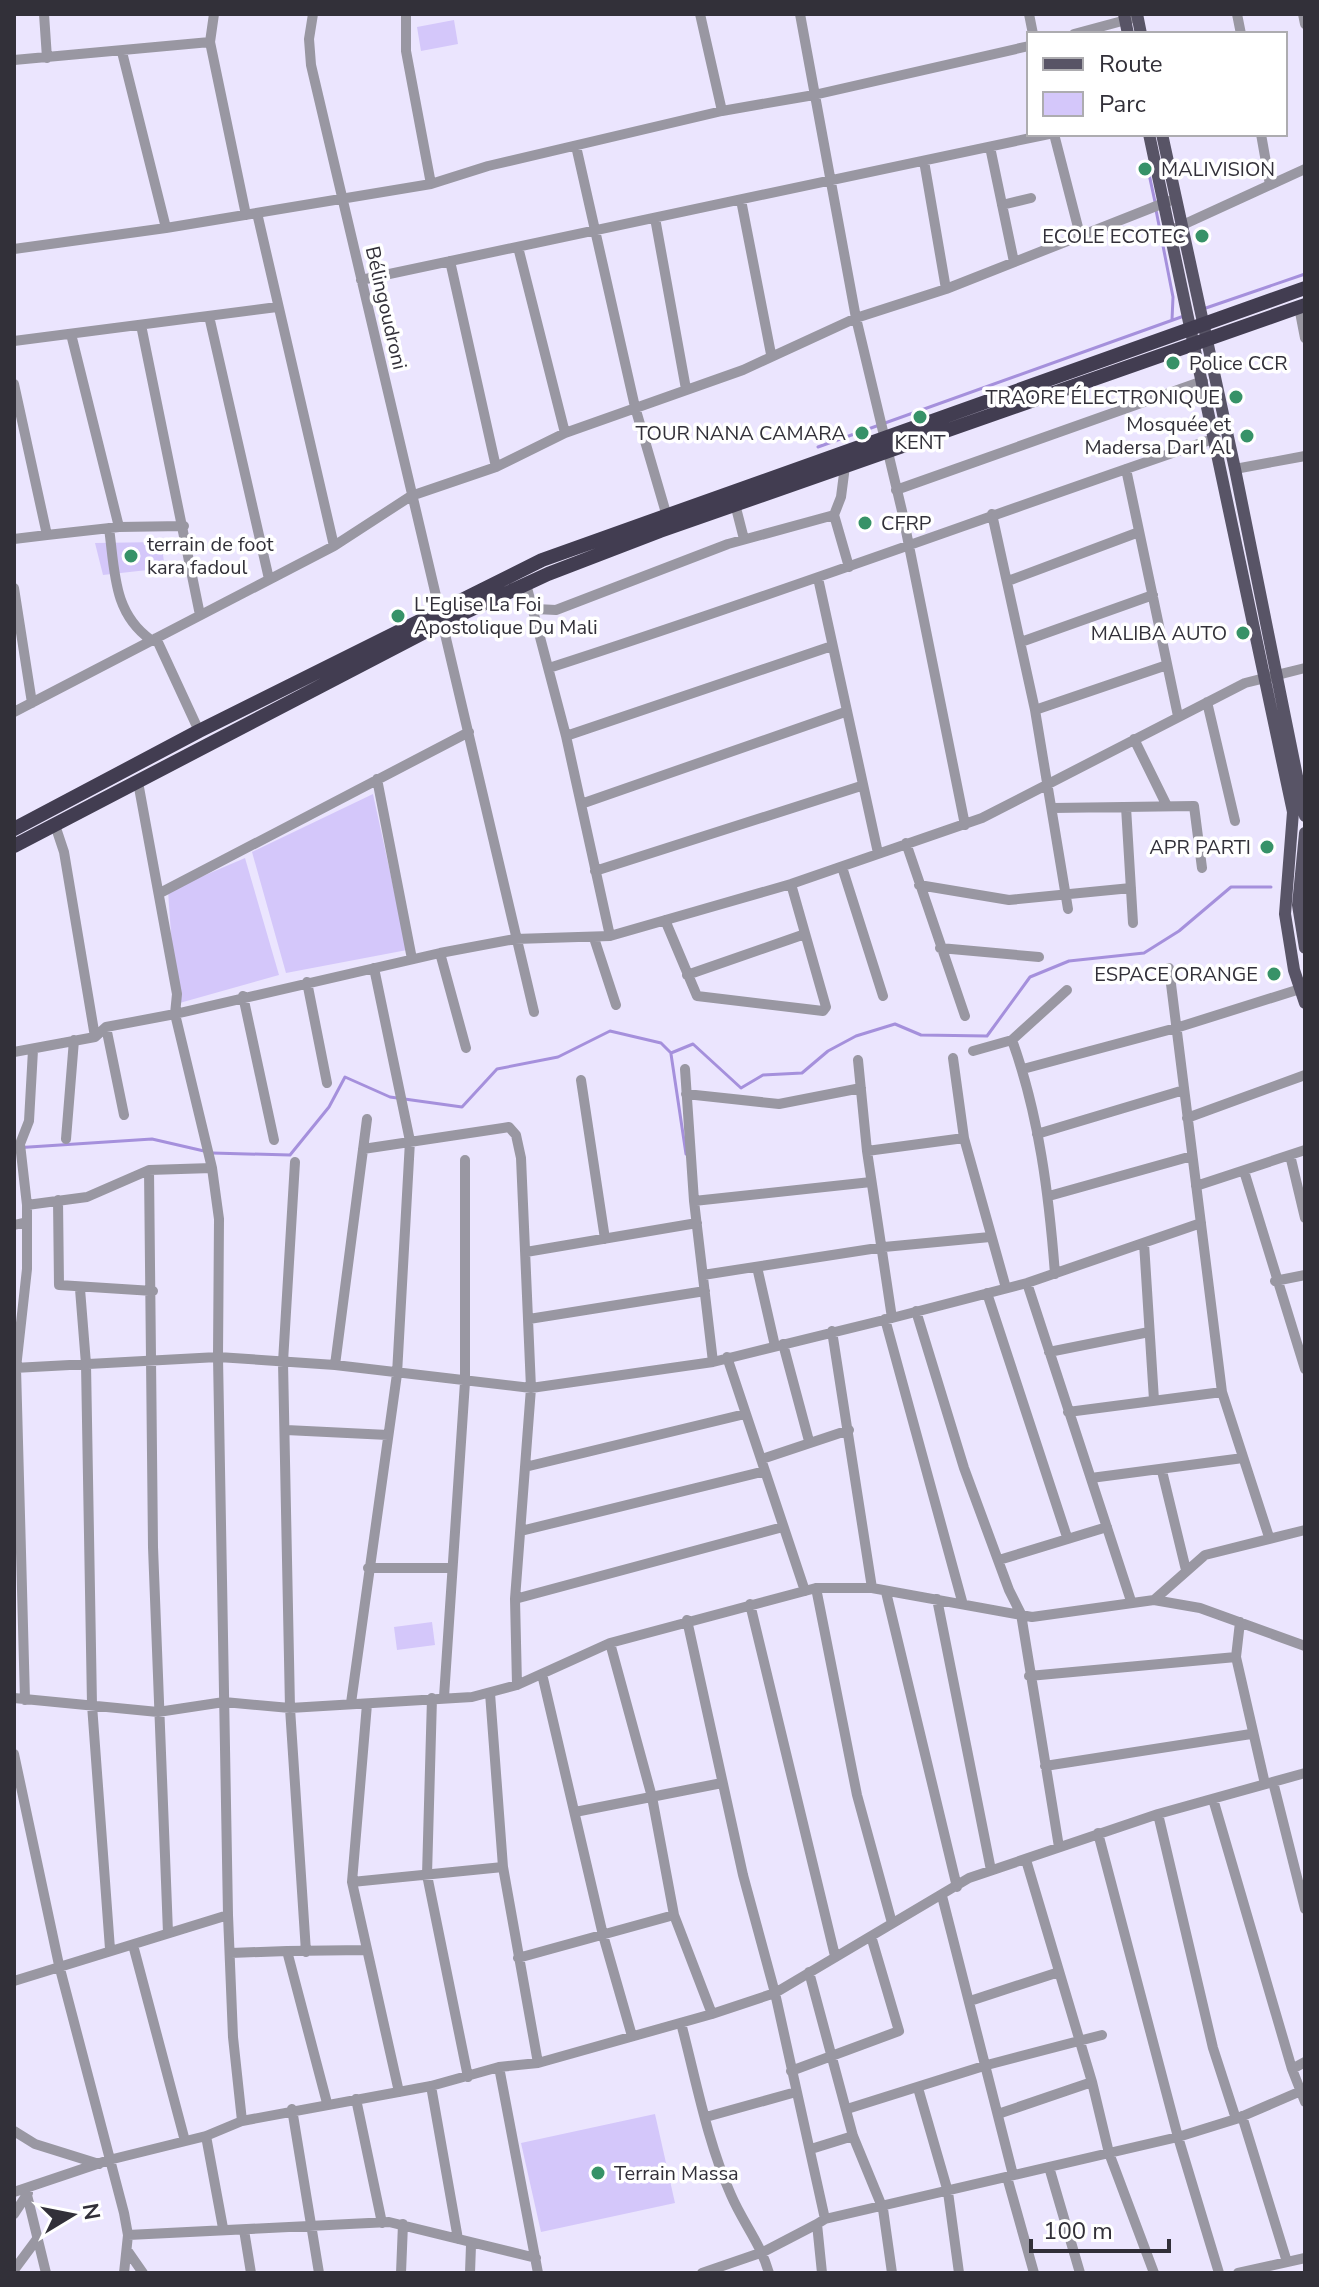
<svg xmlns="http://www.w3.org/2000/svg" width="1319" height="2287" viewBox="0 0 1319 2287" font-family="'Nunito Sans',sans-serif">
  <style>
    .green { fill: #d4c7fa }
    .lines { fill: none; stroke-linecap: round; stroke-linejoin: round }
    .stream { stroke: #a590dc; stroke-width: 3 }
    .minor { stroke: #9997a2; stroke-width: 10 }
    .major { stroke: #585466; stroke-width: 12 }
    .highway { stroke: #423d51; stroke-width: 14 }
    .poi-dot { fill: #379268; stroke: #fff; stroke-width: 3 }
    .labels { text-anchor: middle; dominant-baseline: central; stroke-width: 7; stroke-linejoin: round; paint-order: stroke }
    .poi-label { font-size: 20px; fill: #323039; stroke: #fff; text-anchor: end }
    .street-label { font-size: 20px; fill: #323039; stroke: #fff }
  </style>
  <rect width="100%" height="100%" fill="#ebe5fe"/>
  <path class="green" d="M 454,20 L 458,44 L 421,51 L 417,27 Z
    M 161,542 L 165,568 L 103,575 L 95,543 Z
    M 373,794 L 407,950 L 286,973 L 252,852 Z
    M 245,858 L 279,975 L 176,1004 L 168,891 Z
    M 432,1622 L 435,1645 L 397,1650 L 394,1627 Z
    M 655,2114 L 675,2203 L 541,2232 L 521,2143 Z"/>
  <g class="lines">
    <path class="stream" d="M 1149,174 L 1155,202
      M 1156,210 L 1173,297 L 1172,320
      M 1203,309 L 1305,274
      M 818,447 L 1184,316
      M 671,1054 L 686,1154
      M 14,1148 L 152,1139 L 204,1151
      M 212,1153 L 290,1155 L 329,1107 L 345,1077 L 390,1097 L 462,1107 L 497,1069 L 558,1057 L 610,1031 L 661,1043 L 671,1053 L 693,1044 L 741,1088 L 763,1075 L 802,1073 L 828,1051 L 856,1036 L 895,1024 L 921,1035 L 987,1036 L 1030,977 L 1069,961 L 1144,953 L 1179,931 L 1231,887 L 1271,887"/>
    <path class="minor" d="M 44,14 L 47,58
      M 214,14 L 210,42 L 246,215
      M 313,14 L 309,39 L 311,65 L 534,1012
      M 406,14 L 406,51 L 431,184
      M 700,14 L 722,111
      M 800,14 L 856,318 L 902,511 L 965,825
      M 1029,14 L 1033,34
      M 1237,14 L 1241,34
      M 1303,14 L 1305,24
      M 1074,34 L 1137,17
      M 122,52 L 166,228
      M 14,60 L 210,42
      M 1054,134 L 1080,235
      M 1261,134 L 1270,185
      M 576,146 L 635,407 L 666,513
      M 990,147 L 1014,262
      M 924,161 L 946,289
      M 741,200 L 771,354
      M 1002,205 L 1031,198
      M 655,218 L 686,389
      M 1176,228 L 1305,169
      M 518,247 L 565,433
      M 14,249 L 166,228 L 431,184 L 488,166 L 722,111 L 814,95 L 1029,46
      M 450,261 L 496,467
      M 361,280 L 1049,134
      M 1299,307 L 1305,338
      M 209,316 L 269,579
      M 141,325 L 200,615
      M 71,334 L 119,527
      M 14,341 L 277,307
      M 14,384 L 47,535 L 14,539
      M 1126,469 L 1178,716
      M 1235,469 L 1305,456
      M 896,490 L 1203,381
      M 735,504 L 744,539
      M 992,514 L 1035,710 L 1068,909
      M 834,515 L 849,567
      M 109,528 C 115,572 113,613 151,640
      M 47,535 L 119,527 L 184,526
      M 334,546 L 411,496 L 496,467 L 565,433 L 743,370 L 856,318 L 946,289 L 1169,201
      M 818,578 L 878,853
      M 1008,581 L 1139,532
      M 526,584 L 566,736 L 610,936 L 791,884 L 982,818 L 1245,683 L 1305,668
      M 14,588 L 32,703
      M 536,609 L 556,610 L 728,544 L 834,515 L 841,497 L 845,466
      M 156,638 L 199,731
      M 1021,642 L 1153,595
      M 549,668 C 773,596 993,514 1216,438
      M 1207,702 L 1235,821
      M 1035,710 L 1167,665
      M 14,712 L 334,546 L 257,213
      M 566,736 L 832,646
      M 1134,739 L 1167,806
      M 377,779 L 412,959
      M 138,782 L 177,994 L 175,1014 L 212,1168 L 219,1219 L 218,1357 L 228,1915 L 233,2037 L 242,2121
      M 581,804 L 845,712
      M 1126,807 L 1133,923
      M 1053,808 L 1194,806 L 1202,868
      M 55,825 L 64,852 L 95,1037
      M 906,843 L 965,1016
      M 842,867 L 883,996
      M 595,871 L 861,786
      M 919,885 L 1009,900 L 1131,888
      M 160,893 L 469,732
      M 665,920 L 697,996 L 823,1011 L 826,1007 L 791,884
      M 594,938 L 616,1005
      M 940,948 L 1039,957
      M 440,953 L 466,1048
      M 1169,968 L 1222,1392 L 1269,1537
      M 687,975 L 805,934
      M 307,982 L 327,1083
      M 243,996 L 274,1140
      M 106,1027 L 124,1115
      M 1012,1040 C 1039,1115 1049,1195 1055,1274
      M 973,1051 L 1012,1040 L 1067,990
      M 14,1052 L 95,1037 L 106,1027 L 175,1014 L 440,953 L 515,939 L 610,936
      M 953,1058 L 964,1138 L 1006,1288
      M 858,1060 L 867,1151 L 892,1318
      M 685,1069 L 694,1201 L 713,1362
      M 1023,1069 L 1176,1028 L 1300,989
      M 581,1080 L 605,1239
      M 686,1094 L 779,1104 L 861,1088
      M 1187,1118 L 1305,1075
      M 1037,1134 L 1184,1090
      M 66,1139 L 74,1040
      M 363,1149 L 503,1128 L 509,1127 L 516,1135 L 521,1158 L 531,1388 L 515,1599 L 517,1685
      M 867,1151 L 964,1138
      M 1290,1155 L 1305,1218
      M 295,1162 L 283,1362 L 290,1708 L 306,1952
      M 149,1170 L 153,1547 L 168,1933
      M 1244,1171 L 1305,1369
      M 1196,1186 L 1305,1150
      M 1049,1196 L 1192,1156
      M 58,1200 L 59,1285 L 153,1291
      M 694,1201 L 871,1182
      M 27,1205 L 87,1197 L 149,1170 L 212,1168
      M 14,1225 L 27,1222
      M 1144,1243 L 1154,1400
      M 526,1252 L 697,1223
      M 757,1267 L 775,1346
      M 703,1275 L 884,1247 L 990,1237
      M 1275,1281 L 1305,1275
      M 1027,1283 L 1131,1601
      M 80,1289 L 86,1364 L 92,1705 L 110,1949
      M 987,1293 L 1067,1537
      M 916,1311 L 964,1468 L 1009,1590 L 1021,1614 L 1059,1847
      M 529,1319 L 705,1291
      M 885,1319 L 962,1601
      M 832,1331 L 872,1588
      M 783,1344 L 809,1441
      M 1049,1352 L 1149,1332
      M 727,1357 L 805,1591
      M 335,1365 L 367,1119
      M 14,1368 L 218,1357 L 335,1365 L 531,1388 L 713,1362 L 892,1318 L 1027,1283 L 1201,1223
      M 1068,1412 L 1222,1392
      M 286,1430 L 388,1435
      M 762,1459 L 849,1430
      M 525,1467 L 745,1414
      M 1162,1471 L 1186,1570
      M 1091,1478 L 1243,1458
      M 521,1531 L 765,1471
      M 999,1560 L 1107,1527
      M 368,1568 L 452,1568
      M 816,1588 L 857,1795 L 892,1923
      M 886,1592 L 957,1887
      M 515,1599 L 783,1527
      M 937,1599 L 991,1870
      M 1154,1600 L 1205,1555 L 1305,1530
      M 750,1604 L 835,1956
      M 687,1620 L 743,1875 L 775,1993 L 825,2219
      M 1240,1622 L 1236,1657 L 1265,1784
      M 610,1643 L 652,1797 L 674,1915 L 712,2014
      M 542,1674 L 603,1935 L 632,2036
      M 1029,1676 L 1236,1657
      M 490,1693 L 503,1867 L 538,2063
      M 444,1697 L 465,1382 L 465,1160
      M 14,1698 L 158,1712 L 224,1702 L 290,1708 L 472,1697 L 517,1685 L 610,1643 L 816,1588 L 872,1588 L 1032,1617 L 1154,1600 L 1200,1608 L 1305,1646
      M 432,1698 L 427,1875 L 468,2077
      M 25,1700 L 16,1368 L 27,1269 L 27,1205 L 20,1144 L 29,1121 L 33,1050
      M 351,1703 L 397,1374 L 410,1141 L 374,968
      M 367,1704 L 352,1882 L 399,2092
      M 14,1754 L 59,1965 L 124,2213 L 128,2235 L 124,2273
      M 1045,1766 L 1251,1734
      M 1273,1782 L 1305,1909
      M 1213,1799 L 1292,2069 L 1305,2062
      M 575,1812 L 722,1783
      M 1158,1814 L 1213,2048 L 1236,2119
      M 1098,1833 L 1178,2137 L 1219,2273
      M 1026,1860 L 1092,2082 L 1109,2153 L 1154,2273
      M 352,1882 L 503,1867
      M 942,1896 L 1013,2175
      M 133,1945 L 185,2141
      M 231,1953 L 287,1951
      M 518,1958 L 674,1915
      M 809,1972 L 853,2136 L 883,2209 L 892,2273
      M 14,1981 L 228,1915
      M 970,2001 L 1059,1972
      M 681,2023 C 696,2080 707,2141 731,2195 C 743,2223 761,2244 769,2273
      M 499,2067 L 538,2273
      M 1292,2069 L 1305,2102
      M 791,2071 L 899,2031 L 871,1936
      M 431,2086 L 458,2239
      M 918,2088 L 948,2192 L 959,2273
      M 356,2099 L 382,2223
      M 327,2103 L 287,1951 L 366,1950
      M 292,2109 L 319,2273
      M 847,2109 L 987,2065 L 1102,2035
      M 998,2114 L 1092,2082
      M 1242,2116 L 1287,2262
      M 706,2117 L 796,2092
      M 14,2131 L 35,2144 L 99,2164
      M 206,2136 L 223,2228
      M 811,2149 L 853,2136
      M 1049,2167 L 1080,2273
      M 1007,2177 L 1034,2273
      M 14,2192 L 109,2160 L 206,2136 L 242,2121 L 431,2086 L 499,2067 L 538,2063 L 712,2014 L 775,1993 L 969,1878 L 1158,1814 L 1305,1773
      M 27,2195 L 46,2273
      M 14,2214 L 28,2193
      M 244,2230 L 251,2273
      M 128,2235 L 389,2222 L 536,2258
      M 127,2250 L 143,2273
      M 14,2270 L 37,2239
      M 401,2273 L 403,2224
      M 470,2273 L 471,2245
      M 702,2273 L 763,2252 L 817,2224
      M 822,2273 L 817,2224 L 825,2219 L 1178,2137 L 1236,2119 L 1301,2091
      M 1238,2273 L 1305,2258"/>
    <path class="major" d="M 1124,14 L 1128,34
      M 1137,14 L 1141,34
      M 1149,134 L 1293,812 L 1285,914 L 1294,970 L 1305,1003
      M 1162,134 L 1235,469 L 1305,816
      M 1305,833 L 1298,905 L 1305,948"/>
    <path class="highway" d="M 14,829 L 199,731 L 542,560 L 1305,288
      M 14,846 L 440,624 L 548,574 L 660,531 L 1305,305"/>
  </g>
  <g class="poi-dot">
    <circle cx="1145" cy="169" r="8"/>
    <circle cx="1202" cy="236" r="8"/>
    <circle cx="1173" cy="363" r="8"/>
    <circle cx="1236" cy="397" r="8"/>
    <circle cx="920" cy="417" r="8"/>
    <circle cx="862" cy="433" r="8"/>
    <circle cx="1247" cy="436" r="8"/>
    <circle cx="865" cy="523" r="8"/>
    <circle cx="131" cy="556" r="8"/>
    <circle cx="398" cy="616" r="8"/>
    <circle cx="1243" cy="633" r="8"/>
    <circle cx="1267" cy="847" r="8"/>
    <circle cx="1274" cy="974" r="8"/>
    <circle cx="598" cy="2173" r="8"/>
  </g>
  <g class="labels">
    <g class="poi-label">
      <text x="1161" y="169" text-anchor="start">MALIVISION</text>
      <text x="1186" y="236">ECOLE ECOTEC</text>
      <text x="1189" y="363" text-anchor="start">Police CCR</text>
      <text x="1220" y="397">TRAORE ÉLECTRONIQUE</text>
      <text x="1231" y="424">Mosquée et<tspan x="1231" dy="23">Madersa Darl Al</tspan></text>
      <text x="846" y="433">TOUR NANA CAMARA</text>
      <text x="920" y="442" text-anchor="middle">KENT</text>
      <text x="881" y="523" text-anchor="start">CFRP</text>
      <text x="147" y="544" text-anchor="start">terrain de foot<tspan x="147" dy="23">kara fadoul</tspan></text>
      <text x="414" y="604" text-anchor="start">L'Eglise La Foi<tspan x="414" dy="23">Apostolique Du Mali</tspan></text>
      <text x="1227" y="633">MALIBA AUTO</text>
      <text x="1251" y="847">APR PARTI</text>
      <text x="1258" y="974">ESPACE ORANGE</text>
      <text x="614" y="2173" text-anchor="start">Terrain Massa</text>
    </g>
    <g class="street-label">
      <text transform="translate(386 308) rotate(77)">Bélingoudroni</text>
    </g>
  </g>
  <rect width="1319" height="2287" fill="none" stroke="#323039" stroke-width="32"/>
  <rect x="1027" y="32" width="260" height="104" fill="#ffffff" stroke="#adacb0" stroke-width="2"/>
  <rect x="1043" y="58" width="40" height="12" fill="#585466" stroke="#adacb0" stroke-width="2"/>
  <text x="1099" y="72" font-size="24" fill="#323039">Route</text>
  <rect x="1043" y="92" width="40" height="24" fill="#d4c7fa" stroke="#adacb0" stroke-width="2"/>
  <text x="1099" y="112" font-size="24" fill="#323039">Parc</text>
  <g transform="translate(72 2215) rotate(80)" stroke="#ffffff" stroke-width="6" paint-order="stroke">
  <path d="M0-6L14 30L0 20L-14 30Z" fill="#323039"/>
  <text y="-12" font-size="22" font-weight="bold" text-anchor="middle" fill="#323039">N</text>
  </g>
  <path d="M1031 2239v12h138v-12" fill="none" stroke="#323039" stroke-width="4"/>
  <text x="1043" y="2239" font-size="24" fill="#323039" stroke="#ffffff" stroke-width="6" paint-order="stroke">100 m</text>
</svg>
